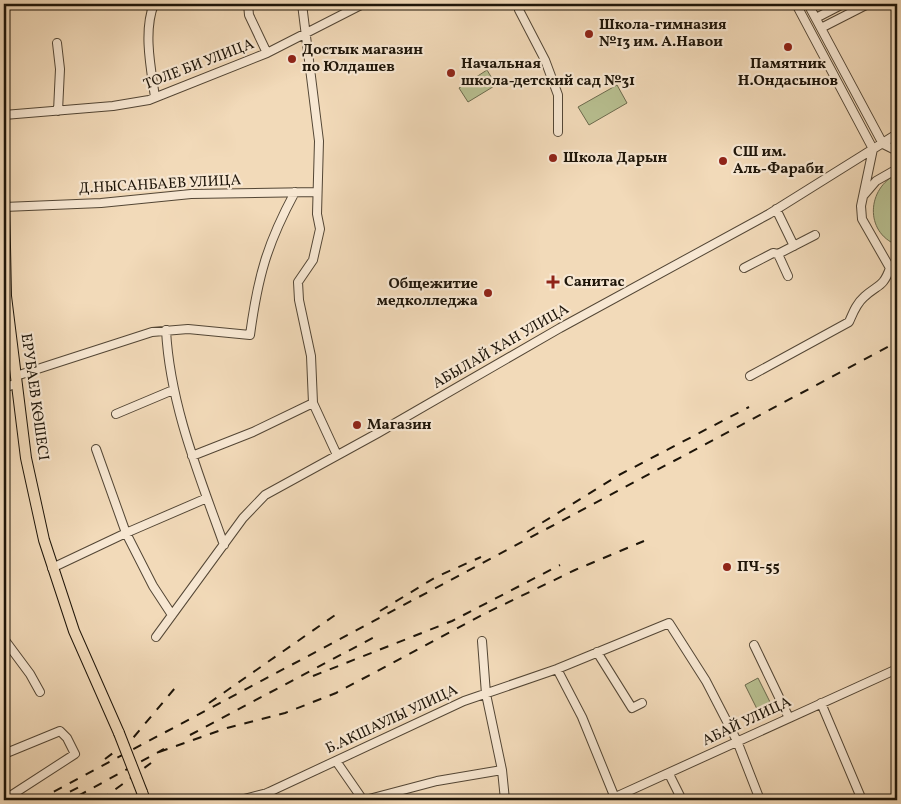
<svg xmlns="http://www.w3.org/2000/svg" width="901" height="804" viewBox="0 0 901 804" font-family="Vollkorn,serif">
  <style>
    .green { fill: #b8c091; stroke: #6b6a4d }
    .lines { fill: none; stroke-linecap: round; stroke-linejoin: round }
    .minor-casing { stroke: #534635; stroke-width: 10 }
    .major-casing { stroke: #1e1509; stroke-width: 12 }
    .minor { stroke: #f7e7d2; stroke-width: 8 }
    .major { stroke: #f2dab9; stroke-width: 10 }
    .rail { stroke: #1e1509; stroke-width: 2; stroke-dasharray: 9 9; stroke-linecap: butt }
    .major-bridge-casing { stroke: #1e1509; stroke-width: 12; stroke-linecap: butt }
    .major-bridge { stroke: #f2dab9; stroke-width: 10 }
    .poi-dot { fill: #8f2418; stroke: #f7e7d2; stroke-width: 2 }
    .labels { text-anchor: middle; dominant-baseline: central; stroke-width: 4.5; stroke-linejoin: round; paint-order: stroke }
    .poi-label { font-size: 15px; font-weight: bold; fill: #1e1509; stroke: #f7e7d2; text-anchor: start }
    .street-label { font-size: 15px; fill: #1e1509; stroke: #f7e7d2 }
  </style>
  <rect width="100%" height="100%" fill="#f2dab9"/>
  <filter id="stains"><feTurbulence type="fractalNoise" baseFrequency=".004" numOctaves="4"/><feColorMatrix values="0 0 0 0 .2 0 0 0 0 .09 0 0 0 0 .02 0 0 0 .5 -.17"/></filter>
  <radialGradient id="worn" r=".72"><stop offset=".6" stop-color="#630" stop-opacity="0"/><stop offset="1" stop-color="#630" stop-opacity=".3"/></radialGradient>
  <path class="green" d="M 487,70 L 496,85 L 468,102 L 459,88 Z
    M 617,85 L 627,103 L 589,125 L 578,107 Z
    M 897,174 L 897,245 C 864,232 867,188 897,174 Z
    M 758,678 L 770,702 L 757,709 L 745,685 Z"/>
  <g class="lines">
    <g class="minor-casing">
      <path id="minor" d="M 154,4 C 143,31 151,69 155,97
        M 248,4 L 249,15 L 267,53
        M 302,4 L 319,141 L 317,214 L 320,229 L 313,260 L 298,282 L 299,300 L 311,356 L 313,403 L 337,455
        M 518,4 L 519,10 L 545,60 L 558,95 L 558,132
        M 796,4 L 873,149
        M 808,4 L 883,144
        M 816,18 L 843,4
        M 821,28 L 868,4
        M 57,43 L 60,69 L 58,111
        M 4,115 L 113,106 L 149,100 L 267,53 L 363,4
        M 883,144 L 897,151
        M 873,149 L 861,206 L 862,219 L 890,268 L 897,264
        M 864,195 L 876,181 L 897,169
        M 4,207 L 101,203 L 191,194 L 317,192
        M 776,209 L 794,246
        M 744,268 L 773,253 L 778,254
        M 788,276 L 778,254 L 815,235
        M 166,330 C 170,405 199,475 224,545
        M 16,376 L 152,332 L 188,329 L 250,335 C 258,276 267,244 295,192
        M 750,376 L 849,322 C 853,313 856,304 864,297 C 878,284 883,288 890,268
        M 4,388 L 17,383
        M 116,414 L 173,390
        M 96,449 L 126,533 L 153,586 L 172,615
        M 192,456 L 253,432 L 313,403
        M 52,568 L 126,533 L 207,498
        M 156,637 L 243,518 L 265,495 L 378,433 L 560,328 L 769,214 L 897,134
        M 4,639 L 30,674 L 40,692
        M 482,641 L 486,694 L 502,770 L 505,800
        M 754,645 L 789,718
        M 597,652 L 632,708 L 642,703
        M 557,669 L 582,717 L 615,798
        M 821,703 L 862,800
        M 4,754 L 60,731 L 67,738 L 75,754 L 4,800
        M 336,761 L 363,800
        M 669,774 L 682,800
        M 267,793 L 276,800
        M 240,800 L 267,793 L 464,701 L 557,669 L 669,623 L 706,681 L 737,741 L 760,800
        M 365,800 L 437,781 L 502,770
        M 609,800 L 897,669"/>
    </g>
    <g class="major-casing">
      <path id="major" d="M 4,198 L 6,296 L 26,458 L 44,540 L 74,631 L 119,733
        M 142,792 L 145,800"/>
    </g>
    <use href="#minor" class="minor"/>
    <use href="#major" class="major"/>
    <path class="rail" d="M 527,532 L 619,475 L 749,407
      M 380,611 L 436,577 L 481,557
      M 313,676 L 452,621 L 560,565
      M 209,703 L 338,613
      M 190,735 L 380,634
      M 159,752 L 227,728 L 285,713 L 336,693 L 484,614 L 575,570 L 644,541
      M 105,759 L 133,738 L 175,688
      M 78,796 L 164,749
      M 38,800 L 897,342
      M 54,800 L 83,785
      M 101,800 L 151,763"/>
    <g class="major-bridge-casing">
      <path id="major-bridge" d="M 119,733 L 142,792"/>
    </g>
    <use href="#major-bridge" class="major-bridge"/>
  </g>
  <g class="poi-dot">
    <circle cx="589" cy="34" r="5"/>
    <circle cx="788" cy="47" r="5"/>
    <circle cx="292" cy="59" r="5"/>
    <circle cx="451" cy="73" r="5"/>
    <circle cx="553" cy="158" r="5"/>
    <circle cx="723" cy="161" r="5"/>
    <path d="M550.5 274.5h5v5h5v5h-5v5h-5v-5h-5v-5h5z"/>
    <circle cx="488" cy="293" r="5"/>
    <circle cx="357" cy="425" r="5"/>
    <circle cx="727" cy="567" r="5"/>
  </g>
  <g class="labels">
    <g class="poi-label">
      <text x="599" y="25">Школа-гимназия<tspan x="599" dy="17">№13 им. А.Навои</tspan></text>
      <text x="302" y="50">Достык магазин<tspan x="302" dy="17">по Юлдашев</tspan></text>
      <text x="461" y="64">Начальная<tspan x="461" dy="17">школа-детский сад №31</tspan></text>
      <text x="788" y="64" text-anchor="middle">Памятник<tspan x="788" dy="17">Н.Ондасынов</tspan></text>
      <text x="733" y="152">СШ им.<tspan x="733" dy="17">Аль-Фараби</tspan></text>
      <text x="563" y="158">Школа Дарын</text>
      <text x="564" y="282">Санитас</text>
      <text x="478" y="284" text-anchor="end">Общежитие<tspan x="478" dy="17">медколледжа</tspan></text>
      <text x="367" y="425">Магазин</text>
      <text x="737" y="567">ПЧ-55</text>
    </g>
    <g class="street-label">
      <text transform="translate(199 65) rotate(-21)">ТОЛЕ БИ УЛИЦА</text>
      <text transform="translate(160 185) rotate(-3)">Д.НЫСАНБАЕВ УЛИЦА</text>
      <text transform="translate(501 347) rotate(-30)">АБЫЛАЙ ХАН УЛИЦА</text>
      <text transform="translate(34 397) rotate(82)">ЕРУБАЕВ КӨШЕСІ</text>
      <text transform="translate(392 720) rotate(-25)">Б.АКШАУЛЫ УЛИЦА</text>
      <text transform="translate(747 722) rotate(-25)">АБАЙ УЛИЦА</text>
    </g>
  </g>
  <rect width="901" height="804" fill="none" stroke="#f2dab9" stroke-width="20"/>
  <rect x="5" y="5" width="891" height="794" fill="none" stroke="#1e1509" stroke-width="2.5"/>
  <rect x="10" y="10" width="881" height="784" fill="none" stroke="#1e1509"/>
  <rect width="100%" height="100%" filter="url(#stains)"/>
  <rect width="100%" height="100%" fill="url(#worn)"/>
</svg>
